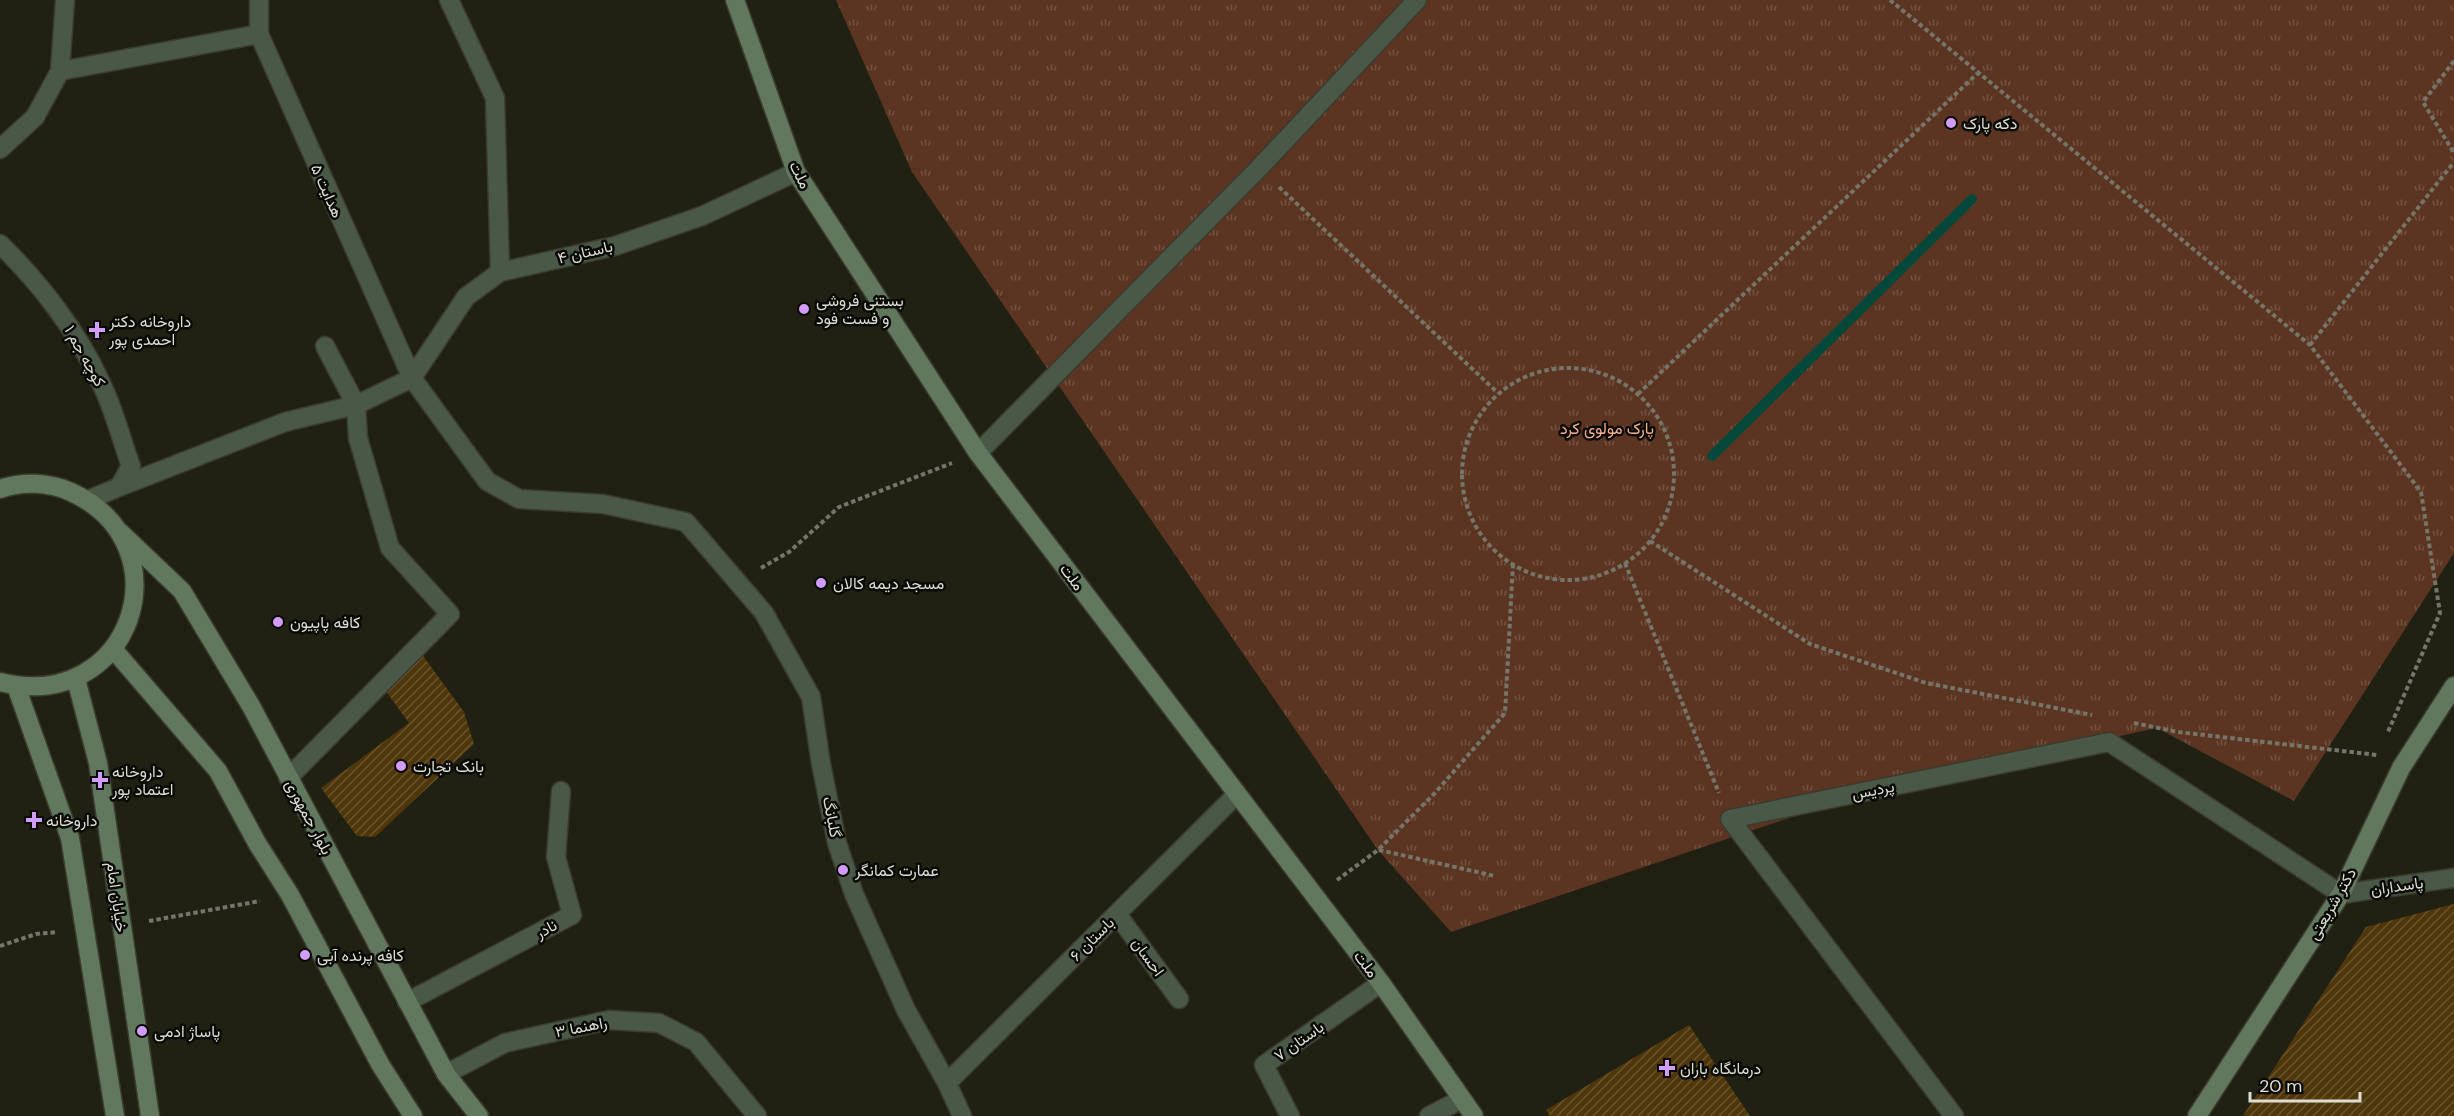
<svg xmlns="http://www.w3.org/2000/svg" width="2454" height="1116" viewBox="0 0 2454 1116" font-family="'DM Sans',Vazirmatn,sans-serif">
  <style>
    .grass { fill: url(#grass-tufts) }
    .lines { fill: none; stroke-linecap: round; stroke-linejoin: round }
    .stream { stroke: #03483a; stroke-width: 10 }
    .building { fill: url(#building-hatch) }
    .street-casing { stroke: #3b3b2e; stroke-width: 21 }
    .secondary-casing { stroke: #3b3b2e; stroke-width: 21 }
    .path { stroke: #757569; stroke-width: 4; stroke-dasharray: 4.5 3; stroke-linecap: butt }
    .street { stroke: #4a5848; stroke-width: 18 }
    .secondary { stroke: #61775e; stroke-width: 18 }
    .poi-dot { fill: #d29cfd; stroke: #0a0a05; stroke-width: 2 }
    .labels { text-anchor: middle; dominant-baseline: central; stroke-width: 5; stroke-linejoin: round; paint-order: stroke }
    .poi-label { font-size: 16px; fill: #dcddd4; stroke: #0a0a05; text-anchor: start }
    .street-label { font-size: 16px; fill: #dcddd4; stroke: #0a0a05 }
    .park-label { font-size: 16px; fill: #f7ae8d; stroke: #0a0a05 }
  </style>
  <defs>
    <pattern id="grass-tufts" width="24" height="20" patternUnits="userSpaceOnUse" patternTransform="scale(1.5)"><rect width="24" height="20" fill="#5c3522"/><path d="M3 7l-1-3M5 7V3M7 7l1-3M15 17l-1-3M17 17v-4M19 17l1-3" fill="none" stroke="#735241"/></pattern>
    <pattern id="building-hatch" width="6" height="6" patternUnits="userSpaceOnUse" patternTransform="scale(1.5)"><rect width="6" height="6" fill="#50370b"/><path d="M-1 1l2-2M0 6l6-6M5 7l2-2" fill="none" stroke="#69542e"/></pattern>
  </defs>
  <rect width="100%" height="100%" fill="#212113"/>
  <path class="grass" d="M 836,0 L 2454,0 L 2454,553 L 2294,801 L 2157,728 L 1875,789 L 1451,932 L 1378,850 L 912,172 Z"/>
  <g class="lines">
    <path class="stream" d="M 1712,456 L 1972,199"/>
  </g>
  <path class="building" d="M 421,653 L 464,712 L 474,744 L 375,837 L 357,836 L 321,788 L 409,723 L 380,683 Z
    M 2454,904 L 2454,1116 L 2243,1116 L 2366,927 Z
    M 1689,1025 L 1750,1116 L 1550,1116 L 1546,1110 Z"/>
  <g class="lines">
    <g class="street-casing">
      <path id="street" d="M 259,0 L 259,34 L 412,378 L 487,481 L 519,499 L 603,504 L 686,522 L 764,613 L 811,697 L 821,764 L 837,843 L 854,894 L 906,1010 L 947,1083 L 962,1116
        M 449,0 L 495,98 L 500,272
        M 60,71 L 259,34
        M 0,149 L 35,117 L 60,71 L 65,0
        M 0,244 C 40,283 78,332 101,383 C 114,409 121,439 131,466 L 119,487 L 88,500
        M 412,378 L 466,297 L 500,272 L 615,246 L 702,216 L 796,172
        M 978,453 L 1259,168 L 1417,0
        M 119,487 L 285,422 L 356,405 L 412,378
        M 288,778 L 450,614 L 390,548 L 358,438 L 356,405 L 325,346
        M 1117,914 L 1179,999
        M 407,1002 L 572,915 L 556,857 L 561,791
        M 446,1074 L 505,1043 L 609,1020 L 659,1023 L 696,1042 L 757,1116
        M 947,1083 L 1237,794
        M 1290,1116 L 1264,1065 L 1381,983
        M 1429,1116 L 1462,1099
        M 1954,1116 L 1730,819 L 2109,742 L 2341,894 L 2454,878"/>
    </g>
    <g class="secondary-casing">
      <path id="secondary" d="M 735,0 L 796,172 L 978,453 L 1381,983 L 1474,1116
        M 0,489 C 21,481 50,482 71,492 C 188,546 131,715 0,682
        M 120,532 L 182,591 L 251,706 L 446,1074 L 479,1116
        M 114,650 L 218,771 L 257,843 L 290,895 L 380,1064 L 413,1116
        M 76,679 L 98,763 L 150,1116
        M 16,686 L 70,838 L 115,1116
        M 2197,1116 L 2341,894 L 2401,768 L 2454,686"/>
    </g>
    <path class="path" d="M 1890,0 L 2310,345 L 2421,492 L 2440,613 L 2387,734
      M 2454,61 L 2423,102 L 2454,153
      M 1279,187 L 1498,393
      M 2310,345 L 2454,162
      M1462 474a106 106 0 1 1 212 0a106 106 0 1 1-212 0Z
      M 1638,394 L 1979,72
      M 1650,541 L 1810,644 L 1926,683 L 2092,715
      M 1625,563 L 1719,793
      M 761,568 L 789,552 L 839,507 L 952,463
      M 2134,723 L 2178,732 L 2377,755
      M 1379,850 L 1495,876
      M 1337,880 L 1378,850 L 1434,794 L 1505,713 L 1513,564
      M 149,921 L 260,901
      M 0,946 L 36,934 L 58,932"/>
    <use href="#street" class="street"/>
    <use href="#secondary" class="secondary"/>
  </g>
  <g class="poi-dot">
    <circle cx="1951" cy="123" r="6"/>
    <circle cx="804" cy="309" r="6"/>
    <path d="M94 321h6v6h6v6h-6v6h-6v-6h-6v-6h6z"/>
    <circle cx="821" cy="583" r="6"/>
    <circle cx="278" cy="622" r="6"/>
    <circle cx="401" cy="766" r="6"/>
    <path d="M97 771h6v6h6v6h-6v6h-6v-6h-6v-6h6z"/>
    <path d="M31 811h6v6h6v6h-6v6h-6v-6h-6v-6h6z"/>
    <circle cx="843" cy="870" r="6"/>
    <circle cx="305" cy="955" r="6"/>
    <circle cx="142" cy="1031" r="6"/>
    <path d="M1664 1059h6v6h6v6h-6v6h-6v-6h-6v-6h6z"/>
  </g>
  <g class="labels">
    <g class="poi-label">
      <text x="1963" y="123">دکه پارک</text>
      <text x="816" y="300">بستنی فروشی<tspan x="816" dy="18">و فست فود</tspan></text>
      <text x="109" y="321">داروخانه دکتر<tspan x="109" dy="18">احمدی پور</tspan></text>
      <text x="833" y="583">مسجد دیمه کالان</text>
      <text x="290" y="622">کافه پاپیون</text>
      <text x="413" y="766">بانک تجارت</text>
      <text x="112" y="771">داروخانه<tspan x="112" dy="18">اعتماد پور</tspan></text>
      <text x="46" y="820">داروخانه</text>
      <text x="855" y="870">عمارت کمانگر</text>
      <text x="317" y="955">کافه پرنده آبی</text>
      <text x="154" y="1031">پاساژ ادمی</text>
      <text x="1680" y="1068">درمانگاه باران</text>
    </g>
    <g class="street-label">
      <text transform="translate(800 175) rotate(63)">ملت</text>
      <text transform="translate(327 191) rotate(66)">هدایت ۵</text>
      <text transform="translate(585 252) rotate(-13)">باستان ۴</text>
      <text transform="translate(85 356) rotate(61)">۱ کوچه جم</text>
      <text transform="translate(1072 577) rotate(53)">ملت</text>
      <text transform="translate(1873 790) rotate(-11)">پردیس</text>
      <text transform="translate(309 817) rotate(62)">بلوار جمهوری</text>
      <text transform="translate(832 817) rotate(79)">گلبانگ</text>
      <text transform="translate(2397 886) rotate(-8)">پاسداران</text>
      <text transform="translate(117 897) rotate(82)">خیابان امام</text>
      <text transform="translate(2332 904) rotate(-60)">دکتر شریعتی</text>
      <text transform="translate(546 929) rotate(-28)">نادر</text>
      <text transform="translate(1092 939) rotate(-45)">باستان ۶</text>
      <text transform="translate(1148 957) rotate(54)">احسان</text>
      <text transform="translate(1366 964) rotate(53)">ملت</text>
      <text transform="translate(581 1027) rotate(-11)">راهنما ۳</text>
      <text transform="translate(1299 1041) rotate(-35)">باستان ۷</text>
    </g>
    <g class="park-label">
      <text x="1607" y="428">پارک مولوی کرد</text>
    </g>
  </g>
  <path d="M2250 1092v9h110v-9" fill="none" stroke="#dcddd4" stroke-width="3"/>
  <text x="2259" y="1092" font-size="18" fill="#dcddd4" stroke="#0a0a05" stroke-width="4.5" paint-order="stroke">20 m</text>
</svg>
